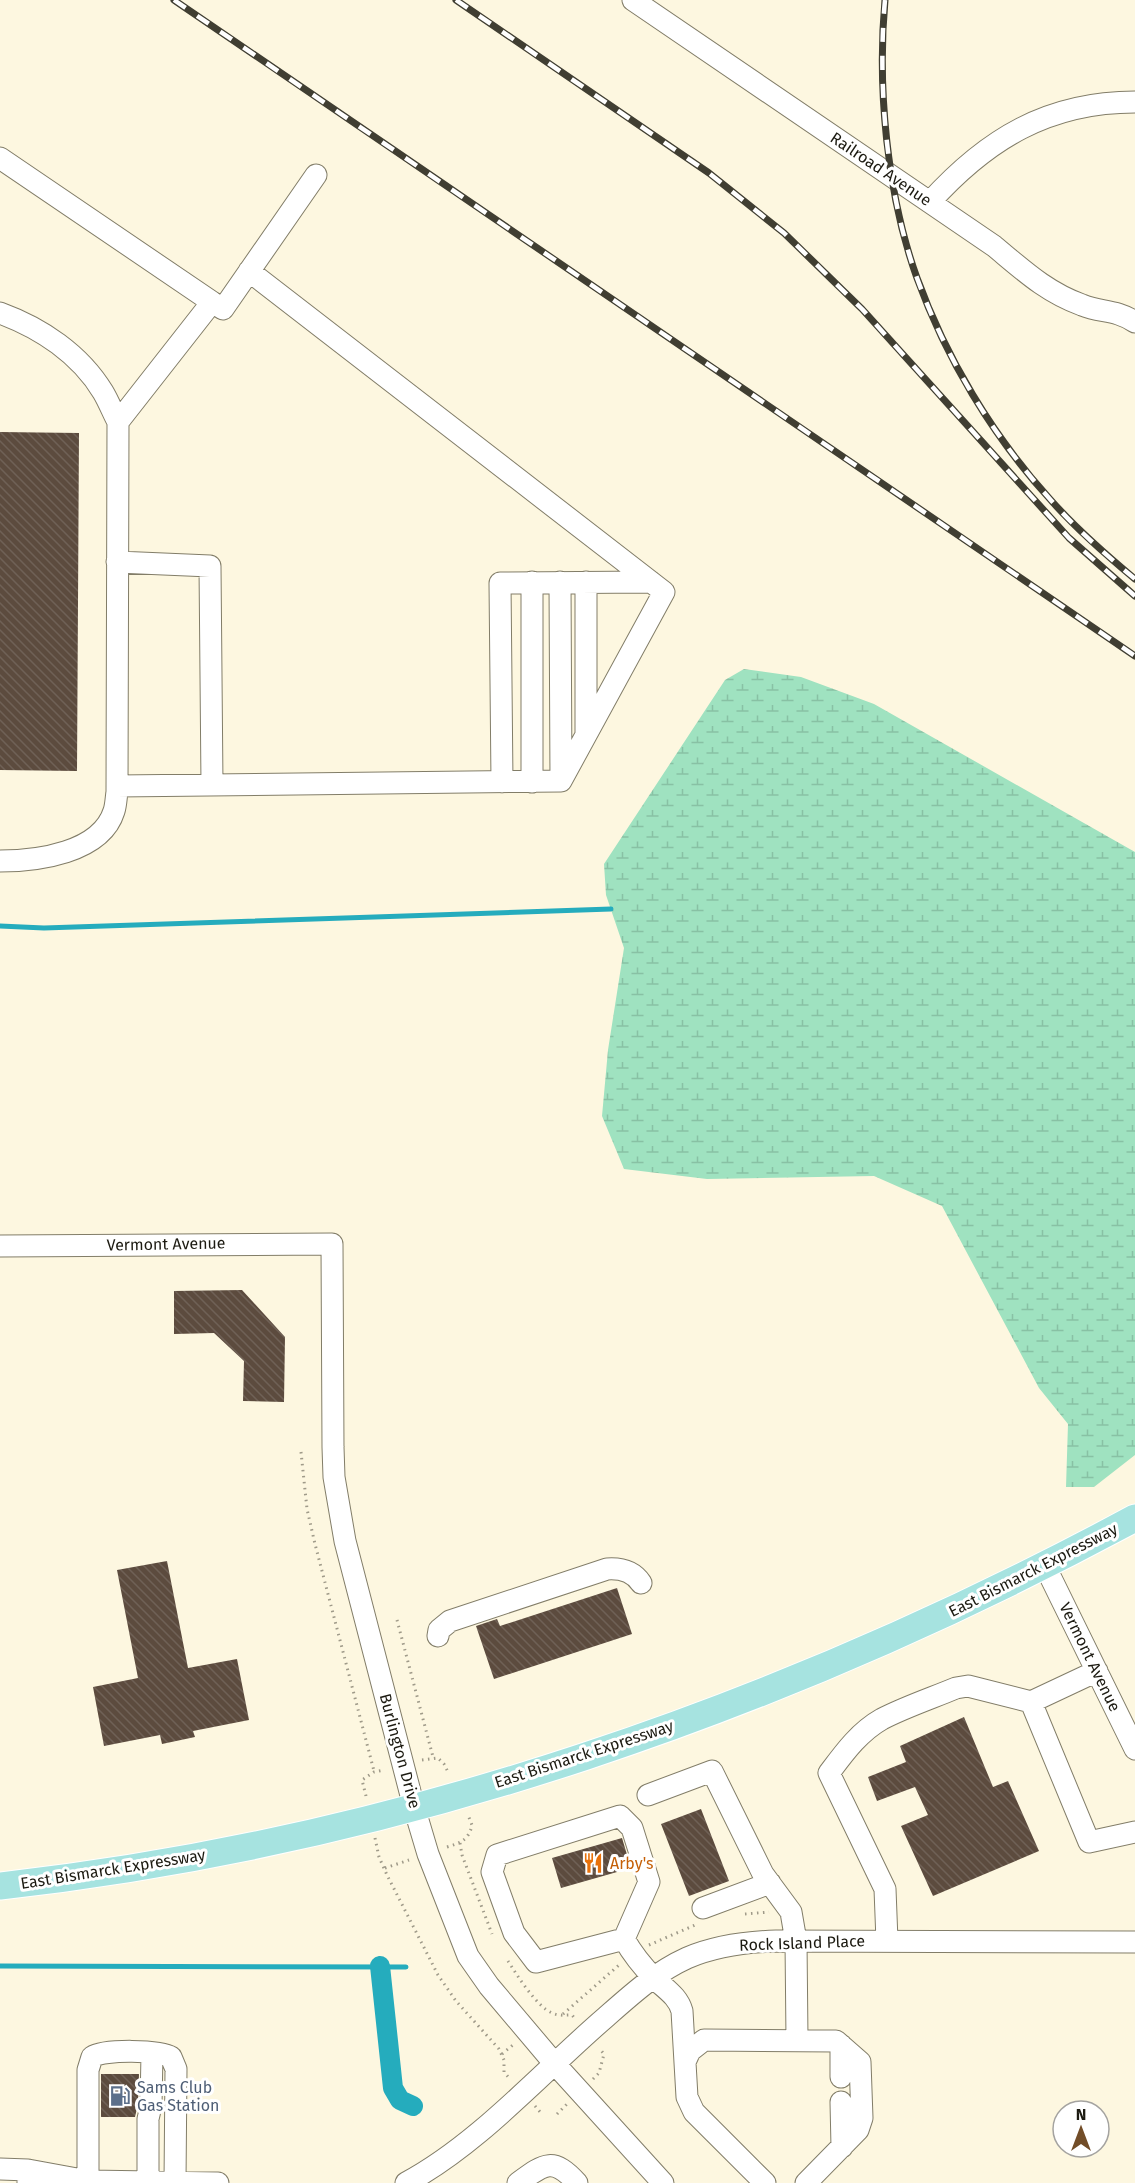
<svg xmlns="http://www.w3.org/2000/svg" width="1135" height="2183" viewBox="0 0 1135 2183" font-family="'Fira Sans',sans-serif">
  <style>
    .wetland { fill: url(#wetland-marsh) }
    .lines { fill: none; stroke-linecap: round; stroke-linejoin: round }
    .stream { stroke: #25acbd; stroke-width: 5 }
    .canal { stroke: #25acbd; stroke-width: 20 }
    .building { fill: url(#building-back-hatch) }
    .minor-casing { stroke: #827d68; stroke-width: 23 }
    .major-casing { stroke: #fff; stroke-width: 29 }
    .path { stroke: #9f9a89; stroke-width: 3; stroke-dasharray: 1.5 4.5; stroke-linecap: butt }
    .minor { stroke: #fff; stroke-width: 21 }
    .major { stroke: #a6e3e0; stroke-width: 27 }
    .rail-casing { stroke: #403e32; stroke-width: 7 }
    .rail { stroke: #fff; stroke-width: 4.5; stroke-dasharray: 14; stroke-linecap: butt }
    .labels { text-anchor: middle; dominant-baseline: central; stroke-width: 6; stroke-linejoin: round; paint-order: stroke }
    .street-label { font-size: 16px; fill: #1c1a11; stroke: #fff }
    .food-label { font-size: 16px; fill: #c56008; stroke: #fff; text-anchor: start }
    .service-label { font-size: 16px; fill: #4e5e75; stroke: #fff; text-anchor: start }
  </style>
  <defs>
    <pattern id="wetland-marsh" width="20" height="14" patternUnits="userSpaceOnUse" patternTransform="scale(1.5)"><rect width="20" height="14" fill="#9fe2c0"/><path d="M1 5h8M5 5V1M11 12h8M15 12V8" fill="none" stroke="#88c1a4"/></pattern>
    <pattern id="building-back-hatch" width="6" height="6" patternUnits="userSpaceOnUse" patternTransform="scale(1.5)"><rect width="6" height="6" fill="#5c4b3e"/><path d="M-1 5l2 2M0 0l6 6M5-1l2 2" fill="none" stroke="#6f6156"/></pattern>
  </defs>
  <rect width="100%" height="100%" fill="#fdf7e0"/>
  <path class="wetland" d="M 744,669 L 801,677 L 874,704 L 1135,852 L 1135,1455 L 1094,1487 L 1066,1487 L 1068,1424 L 1039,1388 L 942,1206 L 874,1176 L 707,1179 L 624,1169 L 602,1116 L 608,1050 L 624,948 L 606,895 L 604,864 L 725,680 Z"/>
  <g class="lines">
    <path class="stream" d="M 0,926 L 44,928 L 611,909
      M 0,1966 L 406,1967"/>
    <path class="canal" d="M 380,1966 L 393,2088 L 400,2100 L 413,2106"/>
  </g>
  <path class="building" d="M 0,432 L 79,433 L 77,771 L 0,770 Z
    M 242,1290 L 285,1337 L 284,1402 L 243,1401 L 244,1361 L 214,1333 L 174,1334 L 174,1291 Z
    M 167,1561 L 188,1668 L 237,1659 L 249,1720 L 193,1731 L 195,1737 L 162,1744 L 160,1735 L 104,1746 L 93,1687 L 138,1678 L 117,1570 Z
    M 617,1588 L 632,1634 L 494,1679 L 476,1626 L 497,1619 L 500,1626 Z
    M 964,1717 L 993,1787 L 1008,1781 L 1039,1851 L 933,1896 L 901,1826 L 928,1815 L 915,1787 L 877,1801 L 868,1777 L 906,1762 L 900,1746 Z
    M 701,1809 L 729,1881 L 689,1896 L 661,1824 Z
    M 622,1838 L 631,1868 L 561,1888 L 552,1858 Z
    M 101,2074 L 139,2074 L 138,2104 L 135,2117 L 101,2117 Z"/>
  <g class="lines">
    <g class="minor-casing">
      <path id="minor" d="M 633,0 L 994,246 C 1023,270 1046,292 1082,305 C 1102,313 1115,309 1135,322
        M 0,158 L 212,302 L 118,422
        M 930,202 C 987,139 1048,102 1135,102
        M 212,302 L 223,309 L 316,175
        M 0,313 C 41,328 80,354 103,392 C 109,402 113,413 118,422 L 117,792 C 116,798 116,805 114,811 C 101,853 37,861 0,861
        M 117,562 L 210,566 L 212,785
        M 532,582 L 532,782
        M 560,582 L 561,780
        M 586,582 L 586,732
        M 502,782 L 500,583 L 651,582
        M 117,786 L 561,781 L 664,592 L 249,271
        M 0,1246 L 332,1244 L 333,1447 L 334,1477 L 345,1541 L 414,1807 L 428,1854 L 468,1956 L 489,1986 L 554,2063 L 663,2183
        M 1045,1566 L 1135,1749
        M 438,1636 L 439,1630 L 450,1621 L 607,1569 C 621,1568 633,1571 641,1583
        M 1031,1702 L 1097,1671
        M 648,1795 L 712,1771 L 763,1874 L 791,1912 L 796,1941 L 797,2039
        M 703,1908 L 770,1883
        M 624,1939 L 536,1962 L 514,1933 L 492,1872 L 497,1855 L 620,1816 L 632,1828 L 649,1882 L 624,1939 C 632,1953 642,1966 654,1978 C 665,1989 678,1996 682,2011 L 687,2097 L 694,2112 L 765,2183
        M 887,1941 L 885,1889 L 829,1773 C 844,1753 859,1732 882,1719 C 905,1707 932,1698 956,1688 L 968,1686 L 1031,1702 L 1089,1842 L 1135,1832
        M 841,2045 L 841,2077
        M 685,2062 L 690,2051 L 704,2040 L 836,2041 L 860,2062 L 862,2118 L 858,2130 L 806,2183
        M 841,2102 L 842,2147
        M 0,2169 L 28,2170
        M 88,2181 L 88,2070 L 92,2057 C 104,2049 160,2050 171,2057 L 176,2069 L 175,2182
        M 148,2181 L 148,2119 L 151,2106 L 152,2053
        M 28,2183 L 28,2170 L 88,2181 L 218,2183
        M 406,2183 C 479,2144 543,2071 606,2017 C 631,1995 656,1972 687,1958 C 715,1946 746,1942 776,1941 L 1135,1942
        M 518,2183 C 544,2164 553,2156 577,2183"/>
    </g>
    <g class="major-casing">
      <path id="major" d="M 0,1886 C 398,1842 784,1707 1135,1518"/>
    </g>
    <path class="path" d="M 301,1452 L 307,1509 L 315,1544 L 374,1771
      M 397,1620 L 433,1757
      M 422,1760 L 438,1758 L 444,1764 L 449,1774
      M 366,1796 L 362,1780 L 374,1772 L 384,1770
      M 375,1838 L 379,1857 L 387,1875 L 438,1975 L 456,2001 L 499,2049 L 504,2060 L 504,2072 L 510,2079
      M 460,1843 L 462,1855 L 492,1934
      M 447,1847 C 460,1843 469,1840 472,1825 L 468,1815
      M 385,1868 L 409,1860
      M 745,1914 L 769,1912
      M 649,1945 L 695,1925
      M 508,1961 C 517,1975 536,2006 552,2013 C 559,2016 565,2015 572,2015 L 576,2020
      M 563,2014 L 619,1965
      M 502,2054 L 514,2044
      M 593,2079 L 599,2073 L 604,2054 L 599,2048
      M 535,2106 L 541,2113
      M 557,2114 L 567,2104"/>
    <use href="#minor" class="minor"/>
    <use href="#major" class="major"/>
    <g class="rail-casing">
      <path id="rail" d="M 174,0 L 1135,656
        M 456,0 L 709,173 L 784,233 L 862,309 L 1069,538 L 1135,596
        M 885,0 C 877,87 887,195 917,278 C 946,358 992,435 1049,498 C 1075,528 1105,554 1135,579"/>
    </g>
    <use href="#rail" class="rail"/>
  </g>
  <defs>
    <g id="restaurant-bare" transform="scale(1.62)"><path d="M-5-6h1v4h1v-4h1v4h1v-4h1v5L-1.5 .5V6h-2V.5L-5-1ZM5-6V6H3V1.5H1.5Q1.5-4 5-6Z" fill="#e8710a" stroke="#fff" stroke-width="2.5" paint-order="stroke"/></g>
    <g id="fuel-bare" transform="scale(1.62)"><path d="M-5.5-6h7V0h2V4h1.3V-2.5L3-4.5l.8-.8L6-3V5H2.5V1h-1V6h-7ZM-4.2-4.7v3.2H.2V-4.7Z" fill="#5c6f8a" stroke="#fff" stroke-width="2.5" paint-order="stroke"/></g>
  </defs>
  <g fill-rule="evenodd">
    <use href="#restaurant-bare" x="593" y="1863"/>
    <use href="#fuel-bare" x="120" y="2096"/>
  </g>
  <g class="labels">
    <g class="street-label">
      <text transform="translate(881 169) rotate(34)">Railroad Avenue</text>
      <text transform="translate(166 1244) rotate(-1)">Vermont Avenue</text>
      <text transform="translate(1033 1570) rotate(-27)">East Bismarck Expressway</text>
      <text transform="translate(1090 1657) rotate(64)">Vermont Avenue</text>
      <text transform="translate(400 1751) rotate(75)">Burlington Drive</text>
      <text transform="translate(584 1754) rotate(-18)">East Bismarck Expressway</text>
      <text transform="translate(113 1869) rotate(-9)">East Bismarck Expressway</text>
      <text transform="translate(802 1943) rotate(-2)">Rock Island Place</text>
    </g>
    <g class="food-label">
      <text x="610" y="1863">Arby's</text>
    </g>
    <g class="service-label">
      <text x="137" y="2087">Sams Club<tspan x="137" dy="18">Gas Station</tspan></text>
    </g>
  </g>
  <g transform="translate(1081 2129)"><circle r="28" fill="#ffffff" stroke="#a4a3a0" stroke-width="1.5"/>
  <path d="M0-4.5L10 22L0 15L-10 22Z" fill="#724d28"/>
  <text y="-9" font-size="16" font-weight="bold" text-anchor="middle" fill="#1c1a11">N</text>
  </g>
</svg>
